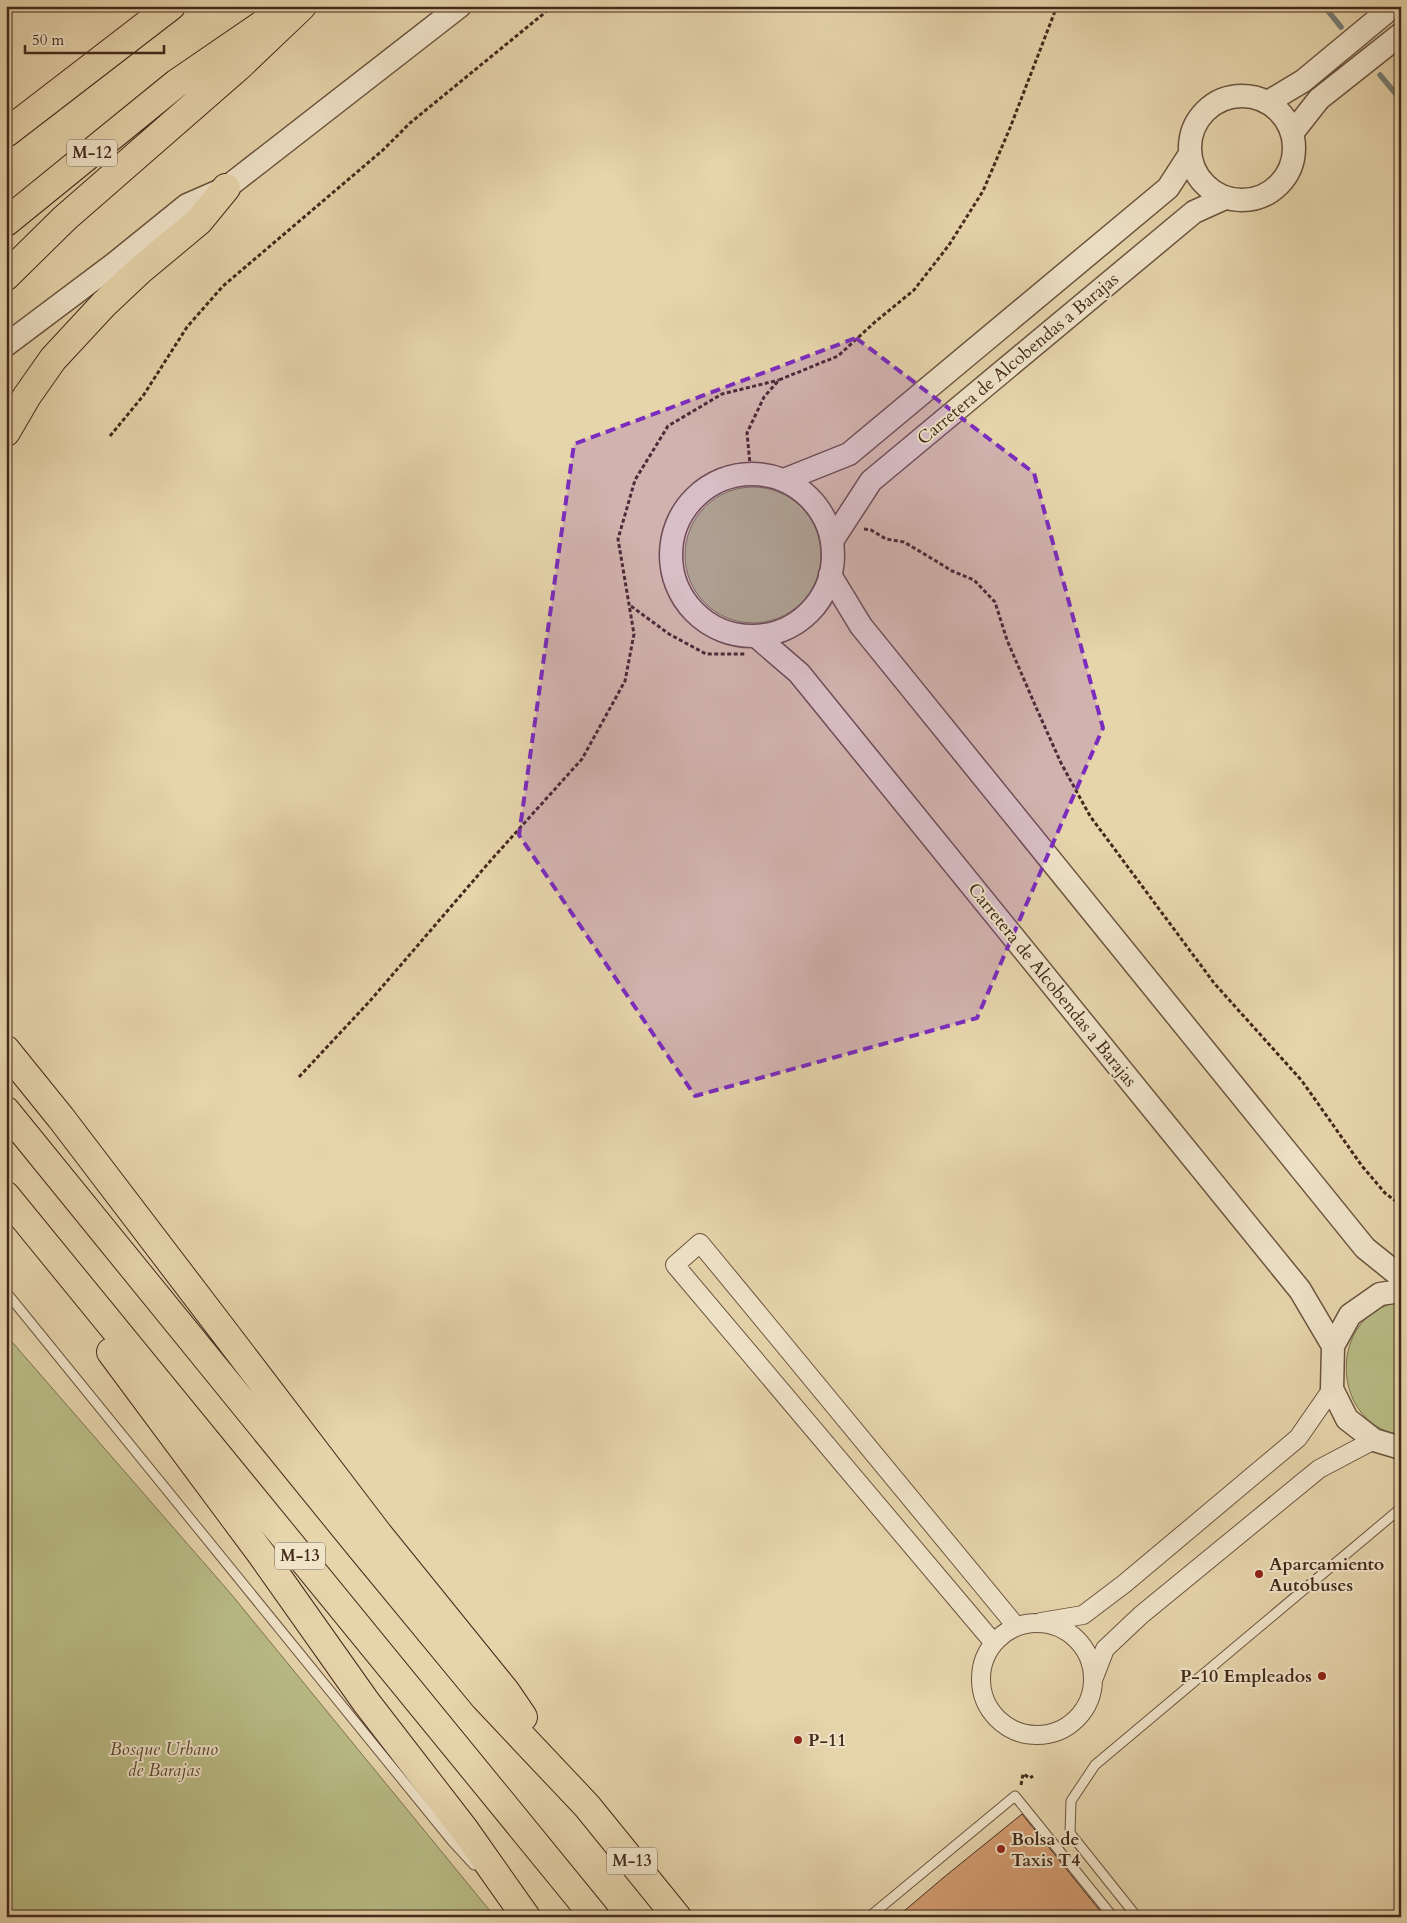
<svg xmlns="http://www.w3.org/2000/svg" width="1407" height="1923" viewBox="0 0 1407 1923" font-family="Cardo,serif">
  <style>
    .green { fill: #b9bc86; stroke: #7e7250 }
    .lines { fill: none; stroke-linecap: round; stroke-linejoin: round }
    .stream { stroke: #777e76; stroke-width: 5.5 }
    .building { fill: #d29c70; stroke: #43291b }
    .service-casing { stroke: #6c543f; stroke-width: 11 }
    .minor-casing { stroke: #6c543f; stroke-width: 20 }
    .tertiary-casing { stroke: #6c543f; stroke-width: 25 }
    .motorway-casing { stroke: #43291b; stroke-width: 30 }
    .path { stroke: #43291b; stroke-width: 3; stroke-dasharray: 4 2.5; stroke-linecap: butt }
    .service { stroke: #efe3c8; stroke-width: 9 }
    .minor { stroke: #efe3c8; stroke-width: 18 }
    .tertiary { stroke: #efe3c8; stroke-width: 22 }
    .motorway { stroke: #e6d4ab; stroke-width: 28 }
    .marked { fill: #7b2cbf; fill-opacity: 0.2; stroke: #7b2cbf; stroke-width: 4; stroke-dasharray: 10 6; stroke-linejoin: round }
    .poi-dot { fill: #8f2418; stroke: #efe3c8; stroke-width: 2 }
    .labels { text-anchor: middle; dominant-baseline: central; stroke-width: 4; stroke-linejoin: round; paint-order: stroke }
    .shield { fill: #efe3c8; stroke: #77614f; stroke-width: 1 }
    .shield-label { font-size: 16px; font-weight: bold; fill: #43291b }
    .street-label { font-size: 18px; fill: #43291b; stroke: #efe3c8 }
    .poi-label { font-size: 18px; font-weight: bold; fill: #43291b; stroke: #efe3c8; text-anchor: start }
    .park-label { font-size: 18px; font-style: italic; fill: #5b4630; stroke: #efe3c8 }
  </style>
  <rect width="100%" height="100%" fill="#e6d4ab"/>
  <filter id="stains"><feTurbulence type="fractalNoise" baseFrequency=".004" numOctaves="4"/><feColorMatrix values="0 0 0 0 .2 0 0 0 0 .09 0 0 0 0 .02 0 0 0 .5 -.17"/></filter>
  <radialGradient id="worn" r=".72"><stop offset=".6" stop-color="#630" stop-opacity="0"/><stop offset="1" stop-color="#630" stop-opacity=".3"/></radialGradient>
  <path class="green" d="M685 555a68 68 0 1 1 136 0a68 68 0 1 1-136 0Z
    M 1401,1302 L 1401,1435 C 1328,1424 1328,1311 1401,1302 Z
    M 6,1335 L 231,1594 L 495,1917 L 6,1917 Z"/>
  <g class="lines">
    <path class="stream" d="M 1324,6 L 1341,27
      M 1380,75 L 1401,100"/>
  </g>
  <path class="building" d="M 1022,1814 L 1105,1917 L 897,1917 L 943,1878 Z"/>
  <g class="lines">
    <g class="service-casing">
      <path id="service" d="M 6,1292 L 452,1841 L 474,1865
        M 869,1917 L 1015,1796 L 1113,1917
        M 1137,1917 L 1070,1833 L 1071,1801 L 1095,1765 L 1401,1508"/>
    </g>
    <g class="minor-casing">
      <path id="minor" d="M 1041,1622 L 1083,1615 L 1124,1584 L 1298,1438 L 1332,1389
        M981 1679a56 56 0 1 1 112 0a56 56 0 1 1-112 0Z
        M 993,1642 L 675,1265 L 700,1243 L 1016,1626
        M 1093,1680 L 1105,1649 L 1141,1615 L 1319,1469 L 1374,1440"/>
    </g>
    <g class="tertiary-casing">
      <path id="tertiary" d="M1190 148a52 52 0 1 1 104 0a52 52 0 1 1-104 0Z
        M 1268,102 L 1303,81 L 1385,13 L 1389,6
        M 1293,132 L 1319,99 L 1401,34
        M 6,345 L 114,264 L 187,205 L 226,188 L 460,6
        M671 555a81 81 0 1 1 162 0a81 81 0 1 1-162 0Z
        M 784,480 L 849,454 L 1168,188 L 1190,154
        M 832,541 L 871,481 L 1194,212 L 1225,198
        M 830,575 L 861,626 L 1365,1248 L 1401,1277
        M 756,636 L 799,673 L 1300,1290 L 1333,1346
        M 1401,1291 L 1380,1294 L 1350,1315 L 1333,1346 L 1332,1389 L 1347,1419 L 1374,1440 L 1401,1448"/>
    </g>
    <g class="motorway-casing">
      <path id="motorway" d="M 6,133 L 171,6
        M 6,222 L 177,83 L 266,22
        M 6,276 L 65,218 L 238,67 L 302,6
        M 6,432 L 27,396 L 53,359 L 104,304 L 139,271 L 199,221 L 226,188
        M 6,1050 L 61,1118 L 379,1535 L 506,1692 L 523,1717
        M 6,1111 L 362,1549 L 485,1698 L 587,1806 L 677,1917
        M 6,1196 L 595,1917
        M 111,1352 L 262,1555 L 366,1702 L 464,1829 L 526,1917"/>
    </g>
    <path class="path" d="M 110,436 L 143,396 L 187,327 L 223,286 L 383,150 L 410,123 L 553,6
      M 751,474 L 747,433 L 764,397 L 779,380 L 838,356 L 875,322 L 914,290 L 949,245 L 983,191 L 1010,128 L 1057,6
      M 864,529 L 871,530 L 886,539 L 904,542 L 936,561 L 952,571 L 974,580 L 995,602 L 1007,640 L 1035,705 L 1061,763 L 1090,816 L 1214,983 L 1302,1081 L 1362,1166 L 1385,1193 L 1401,1205
      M 631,606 L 669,634 L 706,654 L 746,654
      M 299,1077 L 369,1002 L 492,859 L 582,759 L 625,681 L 634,634 L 618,539 L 635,480 L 668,426 L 722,394 L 779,380
      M 1021,1785 L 1023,1774 L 1030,1778 L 1033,1776"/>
    <use href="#service" class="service"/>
    <use href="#minor" class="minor"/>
    <use href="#tertiary" class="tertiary"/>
    <use href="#motorway" class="motorway"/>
  </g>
  <path class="marked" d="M 856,338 L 1034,473 L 1103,728 L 977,1018 L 695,1096 L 519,835 L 574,444 Z"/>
  <g class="poi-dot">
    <circle cx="1259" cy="1574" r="5"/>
    <circle cx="1322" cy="1676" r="5"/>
    <circle cx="798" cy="1740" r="5"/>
    <circle cx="1001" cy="1849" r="5"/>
  </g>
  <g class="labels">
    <g class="shield">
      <rect x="67" y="139.5" width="50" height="27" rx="4"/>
      <rect x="275" y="1542.5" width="50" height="27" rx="4"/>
      <rect x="607" y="1847.5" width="50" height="27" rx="4"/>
    </g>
    <g class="shield-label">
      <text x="92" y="153">M-12</text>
      <text x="300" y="1556">M-13</text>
      <text x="632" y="1861">M-13</text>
    </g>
    <g class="street-label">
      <text transform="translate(1018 359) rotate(-40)">Carretera de Alcobendas a Barajas</text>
      <text transform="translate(1052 985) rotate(51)">Carretera de Alcobendas a Barajas</text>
    </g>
    <g class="poi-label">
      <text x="1269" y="1564">Aparcamiento<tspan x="1269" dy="21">Autobuses</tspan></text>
      <text x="1312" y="1676" text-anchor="end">P-10 Empleados</text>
      <text x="808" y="1740">P-11</text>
      <text x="1011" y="1839">Bolsa de<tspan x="1011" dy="21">Taxis T4</tspan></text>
    </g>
    <g class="park-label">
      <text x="164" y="1749">Bosque Urbano<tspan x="164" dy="21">de Barajas</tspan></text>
    </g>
  </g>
  <rect width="1407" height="1923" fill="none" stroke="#e6d4ab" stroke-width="25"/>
  <rect x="8" y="8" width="1392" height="1908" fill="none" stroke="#43291b" stroke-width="2.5"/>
  <rect x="12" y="12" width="1382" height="1898" fill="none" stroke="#43291b"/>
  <path d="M25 45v8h139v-8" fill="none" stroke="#43291b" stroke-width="2.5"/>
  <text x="32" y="45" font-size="15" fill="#43291b" stroke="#efe3c8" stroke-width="4" paint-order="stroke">50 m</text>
  <rect width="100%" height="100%" filter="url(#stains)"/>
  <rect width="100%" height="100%" fill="url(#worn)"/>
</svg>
